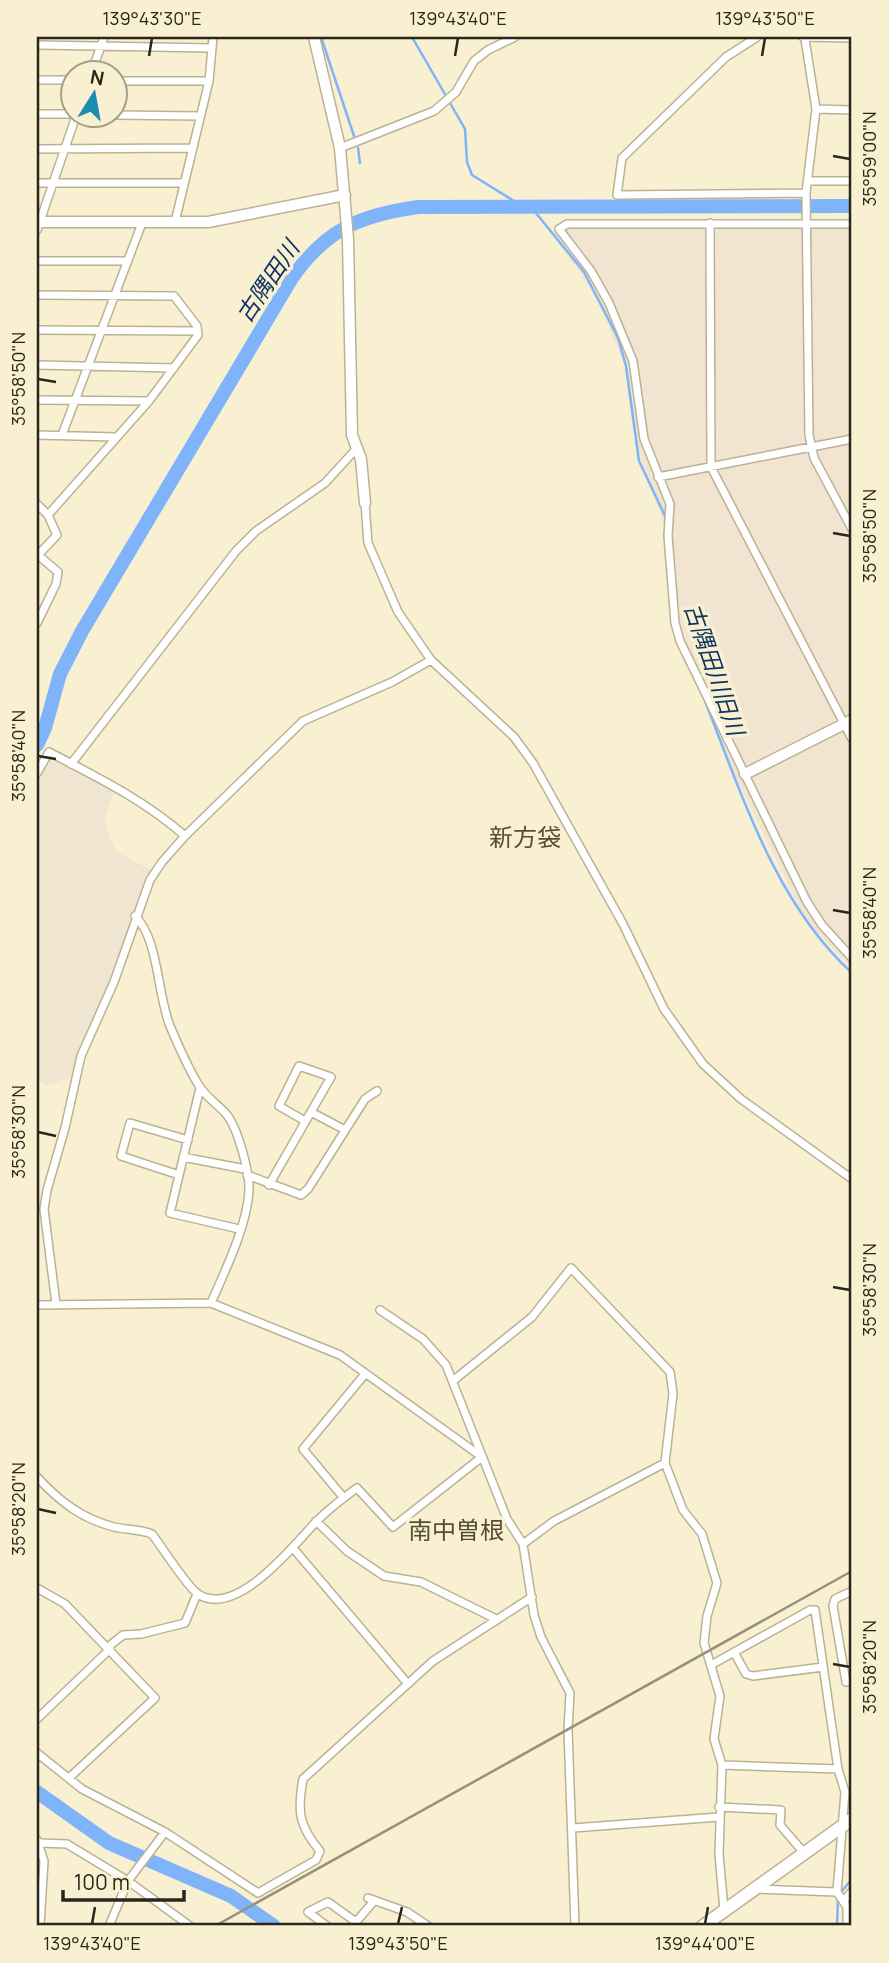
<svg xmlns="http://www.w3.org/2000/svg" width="889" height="1963" viewBox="0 0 889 1963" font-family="Manrope,'Noto Sans JP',sans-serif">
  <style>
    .industrial { fill: #f1e4d0 }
    .education { fill: #f0e5d0 }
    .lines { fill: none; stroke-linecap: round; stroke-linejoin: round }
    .stream { stroke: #7fb4fa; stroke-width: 2.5 }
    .river { stroke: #7fb4fa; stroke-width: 14 }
    .street-casing { stroke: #bbb294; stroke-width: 10 }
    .secondary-casing { stroke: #bbb294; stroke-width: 13 }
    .primary-casing { stroke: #bbb294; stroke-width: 15 }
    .street { stroke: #fff; stroke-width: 7 }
    .secondary { stroke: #fff; stroke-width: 10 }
    .primary { stroke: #fff; stroke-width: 12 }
    .rail { stroke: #97907b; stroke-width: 2.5 }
    .ticks { fill: none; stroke: #2a261b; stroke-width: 2.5 }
    .labels { text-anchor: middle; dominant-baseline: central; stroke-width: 7; stroke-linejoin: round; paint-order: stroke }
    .water-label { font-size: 23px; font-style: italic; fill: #113460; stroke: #f9f0d1 }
    .quarter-label { font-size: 24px; fill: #564e33; stroke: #f9f0d1 }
    .neatline { fill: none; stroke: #2a261b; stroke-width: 2.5 }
    .ticks-label { font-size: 18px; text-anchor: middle; fill: #2a261b }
  </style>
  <rect width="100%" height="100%" fill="#f9f0d1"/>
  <path class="industrial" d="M 852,227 L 852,969 L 813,928 L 798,905 L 736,778 L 680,641 L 668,536 L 635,443 L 624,364 L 600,306 L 582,275 L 550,233 L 558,228 Z"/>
  <path class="education" d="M 49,752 L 116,787 L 104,819 L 115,851 L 155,872 L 75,1076 L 47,1085 L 37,1079 L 37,773 Z"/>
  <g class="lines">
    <path class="stream" d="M 321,37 L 354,136
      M 412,37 L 465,129 L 467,162 L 472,175 L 514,201 L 531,207 L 584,272 L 618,338 L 626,366 L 639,461 L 666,518
      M 358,148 L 360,163
      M 701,691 C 740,788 773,901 852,973
      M 841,1892 L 852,1879
      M 837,1926 L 838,1898"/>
    <path class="river" d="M 37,745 L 45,728 L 60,674 L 82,631 L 292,278 C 326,229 361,215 418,207 L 852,206
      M 37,1792 L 109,1843 L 231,1896 L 274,1926"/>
    <g class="street-casing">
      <path id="street" d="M 757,37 L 726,57 L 622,158 L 617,195 L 806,193
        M 803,37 L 852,38
        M 805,39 L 816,109 L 806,193 L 809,435 L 814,458 L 852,529
        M 37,45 L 212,48
        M 91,74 L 104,37
        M 37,80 L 74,80
        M 116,81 L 209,81
        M 816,109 L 852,110
        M 37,114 L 74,114
        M 116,115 L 199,116
        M 340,148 L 434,111 L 456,92 L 474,61 L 488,50 L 515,37
        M 37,149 L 193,148
        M 807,181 L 852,181
        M 37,183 L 184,183
        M 175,222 L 209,81 L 213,37
        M 710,223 L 711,467 L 852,739
        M 852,224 L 567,224 L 559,229 L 591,271 L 609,303 L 633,361 L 644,439 L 670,504 L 668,536 L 675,623 L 680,641 L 807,902 L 822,925 L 852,958
        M 37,230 L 76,116
        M 37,261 L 128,261
        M 37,295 L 174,296 L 197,326 L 198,335 L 149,401 L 48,515
        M 37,330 L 197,331
        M 37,365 L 174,368
        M 37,400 L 149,401
        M 37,435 L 116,437
        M 62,435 L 142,223
        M 658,477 L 852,439
        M 365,503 L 368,543 L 398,612 L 431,660 L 514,737 L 533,763 L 623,924 L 664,1009 L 703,1064 L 741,1099 L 852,1179
        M 37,504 L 48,515 L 57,535 L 37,556
        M 37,623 L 56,584 L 58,572 L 38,555
        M 71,764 L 236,551 L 256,531 L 325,483 L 357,448
        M 37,773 L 49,752 C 97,777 144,800 185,836
        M 135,916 C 159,939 157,994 170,1026 C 178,1045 187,1066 198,1084 C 205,1097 218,1104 227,1115 C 238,1129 250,1173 249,1191 C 247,1226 225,1271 211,1303
        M 200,1088 L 170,1213 L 239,1229
        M 311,1112 L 345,1130
        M 183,1157 L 245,1169
        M 179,1175 L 121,1156 L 130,1123 L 188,1140
        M 247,1175 L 301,1195 L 308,1189 L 365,1099 L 377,1091
        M 269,1185 L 331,1077 L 299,1066 L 279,1106 L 305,1121
        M 56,1304 L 44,1209 L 47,1190 L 65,1128 L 81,1056 L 114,982 L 150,880 L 162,862 L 185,836 L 303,721 L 392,682 L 431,660
        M 37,1305 L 211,1303 L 340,1355 L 482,1457
        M 380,1310 L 423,1339 L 446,1365 L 507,1519 L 523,1544 L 534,1615 L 541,1637 L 570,1693 L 568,1730 L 575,1926
        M 454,1380 L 532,1317 L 571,1268 L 670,1372 L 673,1394 L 665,1463 L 683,1510 L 702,1534 L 717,1583 L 707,1616 L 704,1643 L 720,1696 L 714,1739 L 722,1765 L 719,1854 L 724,1910
        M 37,1477 C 59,1501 82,1519 114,1527 C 127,1530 139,1529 152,1534 C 162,1547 187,1587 198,1594 C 236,1619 293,1546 315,1523 C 328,1509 342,1499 357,1488 L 393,1527 L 482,1457
        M 343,1497 L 303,1449 L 365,1374
        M 316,1521 L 347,1551 L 384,1576 L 421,1582 L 496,1619
        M 523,1544 L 554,1521 L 665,1463
        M 293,1548 L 408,1684
        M 37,1588 L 65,1604 L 155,1698 L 69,1778
        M 852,1591 L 835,1599 L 833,1606 L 846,1682 L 852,1681
        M 108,1647 L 123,1635 L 141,1634 L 185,1623 L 197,1594
        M 734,1652 L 746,1674 L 753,1676 L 823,1667
        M 711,1665 L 810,1610 L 815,1610 L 838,1769 L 845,1792 L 837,1892
        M 37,1719 L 110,1649
        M 37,1753 L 82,1789 L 165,1832 L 258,1893 L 316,1860 L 320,1851 C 299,1826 297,1812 303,1779 L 433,1661 L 532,1597
        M 722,1765 L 838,1769
        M 719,1807 L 781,1810 L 780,1825 L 805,1854
        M 573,1828 L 719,1817
        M 37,1840 L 44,1861 L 40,1926
        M 41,1843 L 67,1844 L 128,1881 L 190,1926
        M 757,1889 L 837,1892 L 847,1907 L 847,1926
        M 368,1898 L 407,1912 L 428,1926
        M 844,1901 L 852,1891
        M 109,1926 L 128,1881 L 165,1832
        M 327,1926 L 308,1912 L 328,1902 L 356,1922 L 374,1901"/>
    </g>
    <g class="secondary-casing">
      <path id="secondary" d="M 314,37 L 340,148 L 348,239 L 352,435 L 361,459 L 365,503
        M 37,222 L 208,222 L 345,195
        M 745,774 L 852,720"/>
    </g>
    <g class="primary-casing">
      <path id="primary" d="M 703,1926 L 852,1819"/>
    </g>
    <use href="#street" class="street"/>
    <use href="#secondary" class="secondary"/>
    <use href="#primary" class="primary"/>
    <path class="rail" d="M 215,1926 L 852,1571"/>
  </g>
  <path class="ticks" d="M 149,56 L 152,38M 455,56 L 458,38M 762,56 L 765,38M 833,156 L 850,159M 38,379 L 56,382M 833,533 L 850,536M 38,756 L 56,759M 833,910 L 850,913M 38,1132 L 56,1136M 833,1287 L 850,1290M 38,1509 L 56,1513M 833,1664 L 850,1667M 92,1924 L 95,1907M 398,1924 L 402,1907M 705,1924 L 708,1907"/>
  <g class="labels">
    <g class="water-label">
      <text transform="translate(267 281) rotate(-56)">古隅田川</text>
      <text transform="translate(715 669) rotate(71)">古隅田川旧川</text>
    </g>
    <g class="quarter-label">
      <text x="525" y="836">新方袋</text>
      <text x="456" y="1529">南中曽根</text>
    </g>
  </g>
  <rect width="889" height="1963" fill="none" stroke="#f9f0d1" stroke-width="77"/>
  <g transform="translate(94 94) rotate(11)"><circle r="33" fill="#f9f0d1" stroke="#a69f88" stroke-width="2"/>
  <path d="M0-5L12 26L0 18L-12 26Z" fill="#1e8bb1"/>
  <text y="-10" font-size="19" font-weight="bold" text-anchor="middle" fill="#2a261b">N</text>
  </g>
  <path d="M63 1890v10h121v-10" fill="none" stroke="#2a261b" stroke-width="3.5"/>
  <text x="74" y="1890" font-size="21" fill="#2a261b" stroke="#f9f0d1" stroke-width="5" paint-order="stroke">100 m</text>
  <rect x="38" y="38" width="812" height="1886" class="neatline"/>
  <g class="ticks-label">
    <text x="152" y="25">139°43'30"E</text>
    <text x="458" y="25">139°43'40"E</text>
    <text x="765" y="25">139°43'50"E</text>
    <text transform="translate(870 159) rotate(-90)" y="6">35°59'00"N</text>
    <text transform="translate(19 379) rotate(-90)" y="6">35°58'50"N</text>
    <text transform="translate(870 536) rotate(-90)" y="6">35°58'50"N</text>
    <text transform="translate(19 756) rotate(-90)" y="6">35°58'40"N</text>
    <text transform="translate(870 913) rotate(-90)" y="6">35°58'40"N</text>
    <text transform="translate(19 1132) rotate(-90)" y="6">35°58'30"N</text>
    <text transform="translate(870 1290) rotate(-90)" y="6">35°58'30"N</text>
    <text transform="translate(19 1509) rotate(-90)" y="6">35°58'20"N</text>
    <text transform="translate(870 1667) rotate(-90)" y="6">35°58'20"N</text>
    <text x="92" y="1950">139°43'40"E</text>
    <text x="398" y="1950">139°43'50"E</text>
    <text x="705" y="1950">139°44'00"E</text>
  </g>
</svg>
